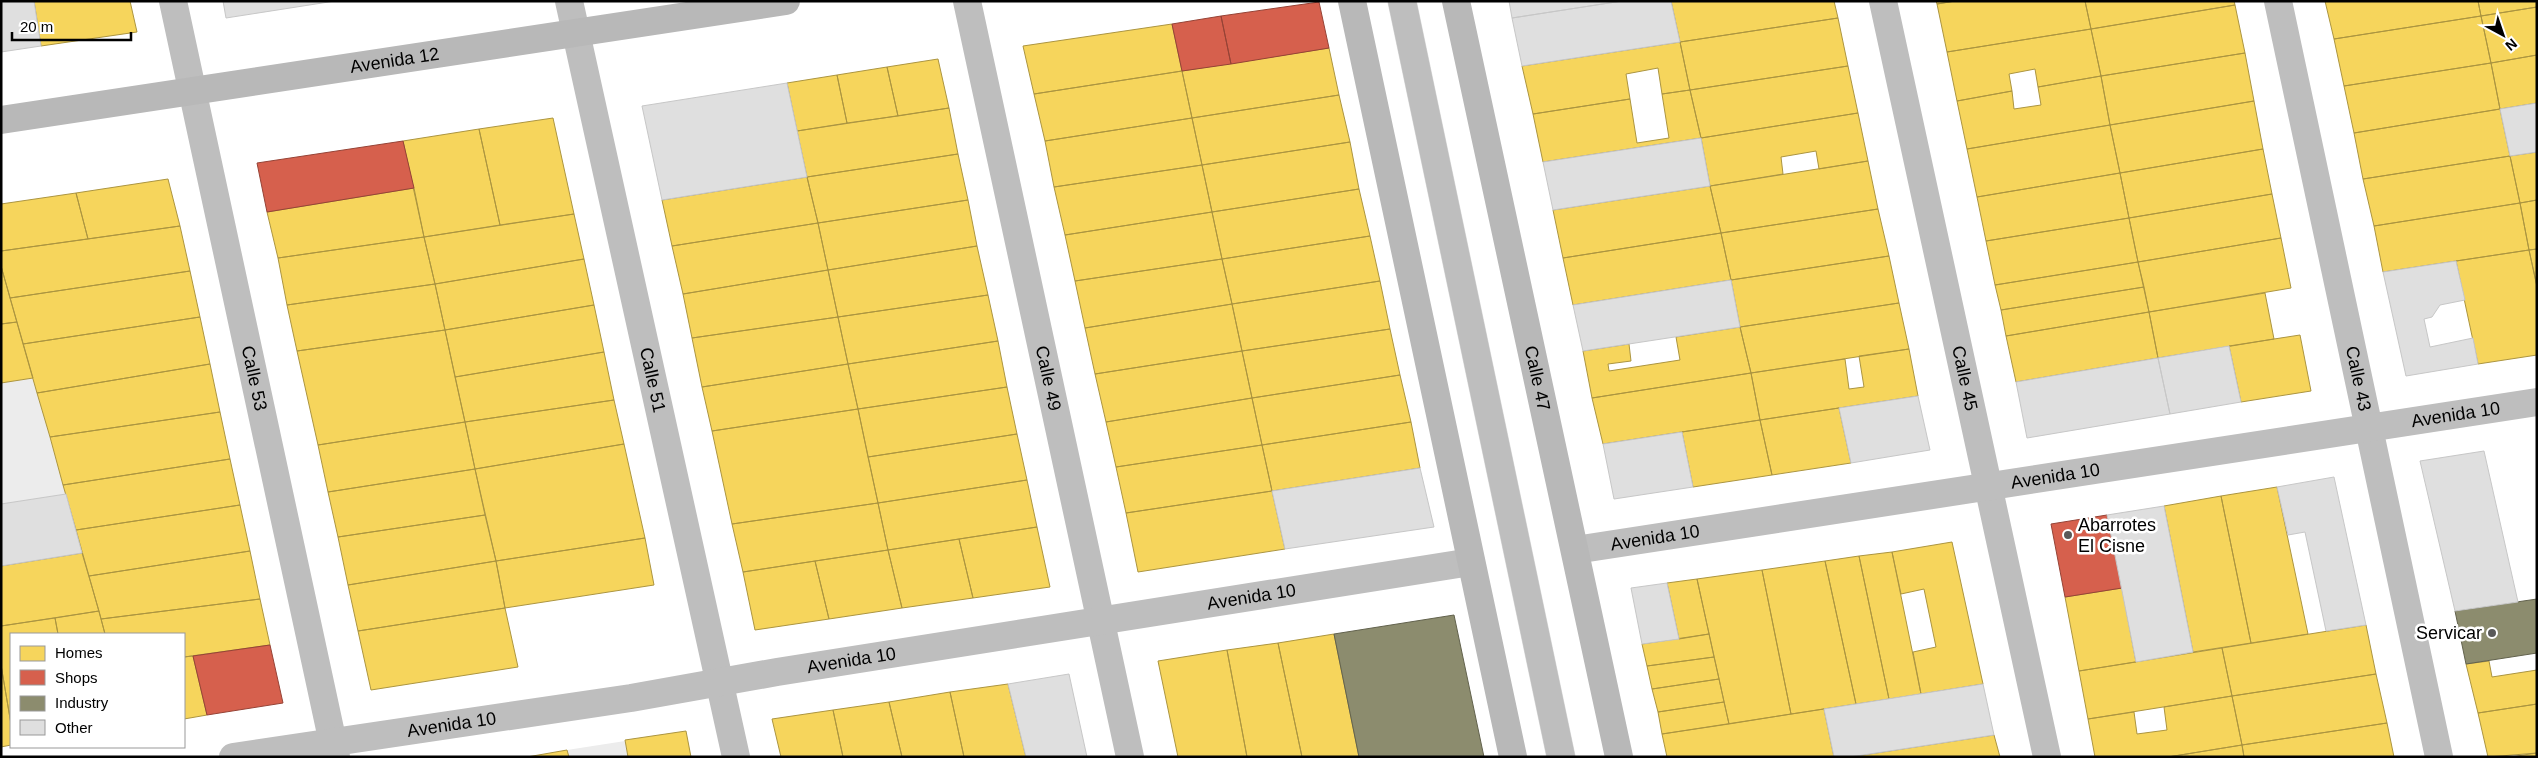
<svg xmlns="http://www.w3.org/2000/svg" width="2538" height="758" viewBox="0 0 2538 758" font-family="Arial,sans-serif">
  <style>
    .green { fill: #ececec }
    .homes { fill: #f6d55c; stroke: #ac9540 }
    .shops { fill: #d6604d; stroke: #964336 }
    .industry { fill: #8c8c6e; stroke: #62624d }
    .building { fill: #dfdfdf; stroke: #c7c7c7 }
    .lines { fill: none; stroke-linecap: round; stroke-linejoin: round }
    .primary-casing { stroke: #dbdbdb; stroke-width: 29 }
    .street { stroke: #bebebe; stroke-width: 28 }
    .secondary { stroke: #b8b8b8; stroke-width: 28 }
    .primary { stroke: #bebebe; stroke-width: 28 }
    .poi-dot { fill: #595959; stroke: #fff; stroke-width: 2 }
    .labels { text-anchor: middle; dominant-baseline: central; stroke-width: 5; stroke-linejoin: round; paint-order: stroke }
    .street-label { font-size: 18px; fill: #000; stroke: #fff }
    .poi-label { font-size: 18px; fill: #000; stroke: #fff; text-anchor: start }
  </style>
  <rect width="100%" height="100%" fill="#fff"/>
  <path class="green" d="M 33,378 L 66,494 L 1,504 L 1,383 Z
    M 625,741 L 628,757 L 569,757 L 567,750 Z"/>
  <path class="homes" d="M 34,1 L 130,1 L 137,32 L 41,46 Z
    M 1671,1 L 1834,1 L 1838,18 L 1680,42 Z
    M 1936,1 L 1955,1 L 1937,4 Z
    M 1955,1 L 2085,1 L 2091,29 L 1947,52 L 1937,4 Z
    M 2085,1 L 2234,1 L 2235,5 L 2091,29 Z
    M 2325,1 L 2478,1 L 2481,16 L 2334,39 Z
    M 2478,1 L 2537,1 L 2537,7 L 2481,16 Z
    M 2235,5 L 2245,53 L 2101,76 L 2091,29 Z
    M 2537,7 L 2537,55 L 2491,63 L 2481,16 Z
    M 2481,16 L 2491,63 L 2344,86 L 2334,39 Z
    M 1838,18 L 1848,66 L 1690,90 L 1680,42 Z
    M 1172,24 L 1182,71 L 1034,94 L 1023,46 Z
    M 2091,29 L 2101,76 L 2038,87 L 2035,69 L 2009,74 L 2012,91 L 1957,101 L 1947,52 Z
    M 1680,42 L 1690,90 L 1662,94 L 1658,68 L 1626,74 L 1630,99 L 1533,114 L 1522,66 Z
    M 1329,48 L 1339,95 L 1192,118 L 1182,71 Z
    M 2245,53 L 2254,101 L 2110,125 L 2101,76 Z
    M 2537,55 L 2537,103 L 2500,109 L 2491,63 Z
    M 938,59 L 949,108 L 898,116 L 887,67 Z
    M 2491,63 L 2500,109 L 2354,133 L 2344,86 Z
    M 1848,66 L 1858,113 L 1701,138 L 1690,90 Z
    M 887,67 L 898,116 L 847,123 L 837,75 Z
    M 1182,71 L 1192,118 L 1045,141 L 1034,94 Z
    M 837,75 L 847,123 L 797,131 L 787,83 Z
    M 2101,76 L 2110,125 L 1967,149 L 1957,101 L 2012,91 L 2014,109 L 2041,105 L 2038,87 Z
    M 1690,90 L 1701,138 L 1543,162 L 1533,114 L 1630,99 L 1637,143 L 1669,138 L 1662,94 Z
    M 1339,95 L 1350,142 L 1202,165 L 1192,118 Z
    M 2254,101 L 2263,149 L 2120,173 L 2110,125 Z
    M 949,108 L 958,154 L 807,177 L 797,131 Z
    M 2500,109 L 2510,156 L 2363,179 L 2354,133 Z
    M 1858,113 L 1868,161 L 1819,169 L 1816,151 L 1781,157 L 1783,174 L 1710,186 L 1701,138 Z
    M 553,118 L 574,214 L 500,225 L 479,129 Z
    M 1192,118 L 1202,165 L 1054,187 L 1045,141 Z
    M 2110,125 L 2120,173 L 1977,197 L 1967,149 Z
    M 479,129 L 500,225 L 424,237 L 403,141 Z
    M 1350,142 L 1359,189 L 1212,212 L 1202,165 Z
    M 2263,149 L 2272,194 L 2129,218 L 2120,173 Z
    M 2537,152 L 2537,200 L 2520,203 L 2510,156 Z
    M 958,154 L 968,200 L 818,223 L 807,177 Z
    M 2510,156 L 2520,203 L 2374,226 L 2363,179 Z
    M 1868,161 L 1878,209 L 1721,233 L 1710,186 Z
    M 1202,165 L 1212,212 L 1065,235 L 1054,187 Z
    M 2120,173 L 2129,218 L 1986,241 L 1977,197 Z
    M 807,177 L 818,223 L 672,246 L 662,200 Z
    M 168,179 L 180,226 L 88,239 L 76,193 Z
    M 1710,186 L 1721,233 L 1563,258 L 1553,210 Z
    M 414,188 L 424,237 L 278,258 L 267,212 Z
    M 1359,189 L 1370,236 L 1222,259 L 1212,212 Z
    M 76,193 L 88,239 L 1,251 L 1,204 Z
    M 2272,194 L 2281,238 L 2138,262 L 2129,218 Z
    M 968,200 L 977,246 L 828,270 L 818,223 Z
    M 2537,200 L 2537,249 L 2529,250 L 2520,203 Z
    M 2520,203 L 2529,250 L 2383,272 L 2374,226 Z
    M 1878,209 L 1889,256 L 1731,280 L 1721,233 Z
    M 1212,212 L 1222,259 L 1075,281 L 1065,235 Z
    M 574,214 L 584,259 L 435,284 L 424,237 Z
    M 2129,218 L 2138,262 L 1995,285 L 1986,241 Z
    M 818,223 L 828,270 L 683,294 L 672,246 Z
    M 180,226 L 190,271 L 10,298 L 1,266 L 1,251 Z
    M 1721,233 L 1731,280 L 1573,305 L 1563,258 Z
    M 1370,236 L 1380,281 L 1232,304 L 1222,259 Z
    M 424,237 L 435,284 L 287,305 L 278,258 Z
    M 2281,238 L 2291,288 L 2149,312 L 2138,262 Z
    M 977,246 L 988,295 L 838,317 L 828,270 Z
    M 2537,249 L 2537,286 L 2529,250 Z
    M 2529,250 L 2537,287 L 2537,355 L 2478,364 L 2456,261 Z
    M 1889,256 L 1899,303 L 1740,327 L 1731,280 Z
    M 584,259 L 594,305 L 445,330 L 435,284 Z
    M 1222,259 L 1232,304 L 1085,328 L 1075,281 Z
    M 2138,262 L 2144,287 L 2001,310 L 1995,285 Z
    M 1,266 L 17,322 L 1,324 Z
    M 828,270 L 838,317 L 692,338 L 683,294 Z
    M 190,271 L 200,317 L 23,344 L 10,298 Z
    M 1380,281 L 1390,329 L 1242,351 L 1232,304 Z
    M 435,284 L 445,330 L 297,351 L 287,305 Z
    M 2144,287 L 2149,312 L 2006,336 L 2001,310 Z
    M 2265,293 L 2274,339 L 2158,358 L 2149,312 Z
    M 988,295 L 998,341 L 848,364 L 838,317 Z
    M 1899,303 L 1909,349 L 1751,373 L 1740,327 Z
    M 1232,304 L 1242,351 L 1095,374 L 1085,328 Z
    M 594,305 L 604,352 L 455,377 L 445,330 Z
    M 2149,312 L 2158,358 L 2016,382 L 2006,336 Z
    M 200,317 L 210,364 L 37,393 L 23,344 Z
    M 838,317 L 848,364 L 702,387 L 692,338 Z
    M 17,322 L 33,378 L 1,383 L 1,324 Z
    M 1740,327 L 1751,373 L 1592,398 L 1583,351 L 1629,344 L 1631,361 L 1608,364 L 1609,371 L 1680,360 L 1676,337 Z
    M 1390,329 L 1400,375 L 1252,398 L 1242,351 Z
    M 445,330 L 465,422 L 318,445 L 297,351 Z
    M 2300,335 L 2311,391 L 2241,402 L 2229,346 Z
    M 998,341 L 1007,387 L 858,409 L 848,364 Z
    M 1909,349 L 1918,396 L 1760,420 L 1751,373 L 1845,359 L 1849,389 L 1864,387 L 1859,356 Z
    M 1242,351 L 1252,398 L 1106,422 L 1095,374 Z
    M 604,352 L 614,400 L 465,422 L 455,377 Z
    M 210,364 L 220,412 L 50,437 L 37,393 Z
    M 848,364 L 858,409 L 712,431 L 702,387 Z
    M 1751,373 L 1760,420 L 1603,444 L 1592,398 Z
    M 1400,375 L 1411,422 L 1262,445 L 1252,398 Z
    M 1007,387 L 1017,434 L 868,457 L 858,409 Z
    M 1252,398 L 1262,445 L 1116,467 L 1106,422 Z
    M 614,400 L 624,444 L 475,469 L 465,422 Z
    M 1839,408 L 1851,463 L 1772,475 L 1760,420 Z
    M 858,409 L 878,503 L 732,524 L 712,431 Z
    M 220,412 L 230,459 L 63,485 L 50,437 Z
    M 1760,420 L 1772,475 L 1693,487 L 1682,432 Z
    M 465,422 L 475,469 L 328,492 L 318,445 Z
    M 1411,422 L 1420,468 L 1272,491 L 1262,445 Z
    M 1017,434 L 1027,480 L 878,503 L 868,457 Z
    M 624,444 L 645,538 L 496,561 L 475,469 Z
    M 1262,445 L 1272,491 L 1126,513 L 1116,467 Z
    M 230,459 L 240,505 L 76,530 L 63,485 Z
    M 475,469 L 485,515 L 338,537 L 328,492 Z
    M 1027,480 L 1037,527 L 888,550 L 878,503 Z
    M 2277,487 L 2308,634 L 2251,643 L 2221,496 Z
    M 1272,491 L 1285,549 L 1138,572 L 1126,513 Z
    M 2221,496 L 2251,643 L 2193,652 L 2164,506 Z
    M 878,503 L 888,550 L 743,572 L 732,524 Z
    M 240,505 L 250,551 L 89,576 L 76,530 Z
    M 485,515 L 496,561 L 348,585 L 338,537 Z
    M 1037,527 L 1050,587 L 973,598 L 959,539 Z
    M 645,538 L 654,585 L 505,608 L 496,561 Z
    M 959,539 L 973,598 L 902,608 L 888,550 Z
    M 1952,542 L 1983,684 L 1921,694 L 1913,652 L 1936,647 L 1924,589 L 1901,594 L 1892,552 Z
    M 888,550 L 902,608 L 829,619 L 815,561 Z
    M 250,551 L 260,599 L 101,619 L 89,576 Z
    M 1892,552 L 1921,694 L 1889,699 L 1859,556 Z
    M 82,553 L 99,611 L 1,626 L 1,566 Z
    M 1859,556 L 1889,699 L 1856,704 L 1825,561 Z
    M 496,561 L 505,608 L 358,631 L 348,585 Z
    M 815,561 L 829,619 L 755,630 L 743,572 Z
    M 1825,561 L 1856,704 L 1791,714 L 1762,570 Z
    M 1762,570 L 1791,714 L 1729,724 L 1697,579 Z
    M 1697,579 L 1709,634 L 1679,639 L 1667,583 Z
    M 2122,588 L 2136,662 L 2079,671 L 2065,597 Z
    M 260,599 L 270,645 L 184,657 L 184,634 L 105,634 L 101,619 Z
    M 505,608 L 518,667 L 371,690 L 358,631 Z
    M 99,611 L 105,634 L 58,634 L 55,618 Z
    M 55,618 L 58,634 L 11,634 L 11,724 L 1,665 L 1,626 Z
    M 2366,625 L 2376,674 L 2232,696 L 2222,648 Z
    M 1334,634 L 1359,757 L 1302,757 L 1278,643 Z
    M 1709,634 L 1714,657 L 1647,666 L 1642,644 Z
    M 1278,643 L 1302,757 L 1247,757 L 1227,650 Z
    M 2222,648 L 2232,696 L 2088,719 L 2079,671 Z
    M 1227,650 L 1247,757 L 1178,757 L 1158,661 Z
    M 193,656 L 207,715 L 184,719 L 184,657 Z
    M 1714,657 L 1719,679 L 1652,689 L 1647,666 Z
    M 2489,661 L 2492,677 L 2537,670 L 2537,704 L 2478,713 L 2466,664 Z
    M 1,665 L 11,724 L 11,745 L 1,747 Z
    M 2376,674 L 2387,723 L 2242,745 L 2232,696 Z
    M 1719,679 L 1724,702 L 1658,712 L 1652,689 Z
    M 1008,684 L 1026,757 L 964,757 L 950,692 Z
    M 950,692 L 964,757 L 902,757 L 889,702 Z
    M 2232,696 L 2242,745 L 2168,757 L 2095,757 L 2088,719 L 2134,712 L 2137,734 L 2167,730 L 2164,707 Z
    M 889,702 L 902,757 L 843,757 L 833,710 Z
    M 1724,702 L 1729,724 L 1662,734 L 1658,712 Z
    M 2537,704 L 2537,753 L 2488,757 L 2478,713 Z
    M 1824,709 L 1834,757 L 1667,757 L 1662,734 Z
    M 833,710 L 843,757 L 781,757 L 772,719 Z
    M 2387,723 L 2394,757 L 2244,757 L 2242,745 Z
    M 686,731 L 691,757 L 628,757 L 625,740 Z
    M 1994,735 L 2000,757 L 1850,757 Z
    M 2242,745 L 2244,757 L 2168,757 Z
    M 567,750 L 569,757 L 527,757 Z
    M 2537,753 L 2537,757 L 2510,757 Z"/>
  <path class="shops" d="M 1319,2 L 1329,48 L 1231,64 L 1221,16 Z
    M 1221,16 L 1231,64 L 1182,71 L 1172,24 Z
    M 403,141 L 414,188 L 267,212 L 257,163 Z
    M 2107,515 L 2122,588 L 2065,597 L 2051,524 Z
    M 270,645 L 283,703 L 207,715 L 193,656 Z"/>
  <path class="industry" d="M 2537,599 L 2537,653 L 2466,664 L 2455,611 Z
    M 1454,615 L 1484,757 L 1359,757 L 1334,634 Z"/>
  <path class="building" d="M 1,1 L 34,1 L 41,46 L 1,52 Z
    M 223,1 L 335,1 L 226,18 Z
    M 1509,1 L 1622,1 L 1512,18 Z
    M 1622,1 L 1671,1 L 1680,42 L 1522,66 L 1512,18 Z
    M 787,83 L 807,177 L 662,200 L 642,106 Z
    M 2537,103 L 2537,152 L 2510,156 L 2500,109 Z
    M 1701,138 L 1710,186 L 1553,210 L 1543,162 Z
    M 2456,261 L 2465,300 L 2440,305 L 2432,317 L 2424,319 L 2430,347 L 2473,338 L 2478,364 L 2406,376 L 2383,272 Z
    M 1731,280 L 1740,327 L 1583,351 L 1573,305 Z
    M 2229,346 L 2241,402 L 2170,414 L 2158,358 Z
    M 2158,358 L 2170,414 L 2027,438 L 2016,382 Z
    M 1918,396 L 1930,450 L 1851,463 L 1839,408 Z
    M 1682,432 L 1693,487 L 1614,499 L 1603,444 Z
    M 2484,451 L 2518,602 L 2455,611 L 2420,461 Z
    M 1420,468 L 1434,527 L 1285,549 L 1272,491 Z
    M 2334,477 L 2366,625 L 2326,631 L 2305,532 L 2288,535 L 2277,487 Z
    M 66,494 L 82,553 L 1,566 L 1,504 Z
    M 2164,506 L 2193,652 L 2136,662 L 2107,515 Z
    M 1667,583 L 1679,639 L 1642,644 L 1631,588 Z
    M 1069,674 L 1087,757 L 1026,757 L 1008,684 Z
    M 1983,684 L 1994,735 L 1850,757 L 1834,757 L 1824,709 Z"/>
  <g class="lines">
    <g class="primary-casing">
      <path id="primary" d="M 1402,1 L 1561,757"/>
    </g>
    <g class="street">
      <path id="s1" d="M 173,1 L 336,757"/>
      <path id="s2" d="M 569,1 L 736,757"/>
      <path id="s3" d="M 967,1 L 1130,757"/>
      <path id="s4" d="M 1883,1 L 2047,757"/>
      <path id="s5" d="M 2278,1 L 2439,757"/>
      <path id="s6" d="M 1575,550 L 2537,402"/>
      <path id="s7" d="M 233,757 L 631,698 L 777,672 L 1471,562"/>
    </g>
    <g class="secondary">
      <path d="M 1352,1 L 1513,757"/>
      <path id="s8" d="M 1456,1 L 1619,757"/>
      <path id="s9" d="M 1,120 L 786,1"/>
    </g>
    <use href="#primary" class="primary"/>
  </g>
  <g class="poi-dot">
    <circle cx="2068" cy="535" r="5"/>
    <circle cx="2492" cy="633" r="5"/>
  </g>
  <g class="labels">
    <g class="street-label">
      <text stroke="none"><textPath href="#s9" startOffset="398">Avenida 12</textPath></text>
      <text stroke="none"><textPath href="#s1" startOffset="386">Calle 53</textPath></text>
      <text stroke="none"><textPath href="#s2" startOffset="388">Calle 51</textPath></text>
      <text stroke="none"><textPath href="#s3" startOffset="386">Calle 49</textPath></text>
      <text stroke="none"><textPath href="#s8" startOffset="386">Calle 47</textPath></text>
      <text stroke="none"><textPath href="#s4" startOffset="386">Calle 45</textPath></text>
      <text stroke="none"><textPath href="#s5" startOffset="386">Calle 43</textPath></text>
      <text stroke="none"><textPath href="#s6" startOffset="891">Avenida 10</textPath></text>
      <text stroke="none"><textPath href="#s6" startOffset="486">Avenida 10</textPath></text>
      <text stroke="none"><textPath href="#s6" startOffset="81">Avenida 10</textPath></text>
      <text stroke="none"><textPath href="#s7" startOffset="1031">Avenida 10</textPath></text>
      <text stroke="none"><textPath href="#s7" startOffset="626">Avenida 10</textPath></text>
      <text stroke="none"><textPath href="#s7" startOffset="221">Avenida 10</textPath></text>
    </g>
    <g class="poi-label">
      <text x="2078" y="525">Abarrotes<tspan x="2078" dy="21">El Cisne</tspan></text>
      <text x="2482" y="633" text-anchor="end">Servicar</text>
    </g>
  </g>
  <rect width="2538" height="758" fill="none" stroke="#000000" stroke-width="5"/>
  <rect x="10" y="633" width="175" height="115" fill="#ffffff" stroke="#999999"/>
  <rect x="20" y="646" width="25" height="15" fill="#f6d55c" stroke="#999999"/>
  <text x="55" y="658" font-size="15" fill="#000000">Homes</text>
  <rect x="20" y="670" width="25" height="15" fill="#d6604d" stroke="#999999"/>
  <text x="55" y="683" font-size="15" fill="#000000">Shops</text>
  <rect x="20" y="696" width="25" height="15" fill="#8c8c6e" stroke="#999999"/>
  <text x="55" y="708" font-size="15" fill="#000000">Industry</text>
  <rect x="20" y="720" width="25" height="15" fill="#dfdfdf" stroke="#999999"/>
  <text x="55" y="733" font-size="15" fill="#000000">Other</text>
  <g transform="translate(2503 35) rotate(140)" stroke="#ffffff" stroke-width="4" paint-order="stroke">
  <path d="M0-4L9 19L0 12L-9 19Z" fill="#000000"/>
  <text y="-8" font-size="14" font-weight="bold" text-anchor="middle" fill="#000000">N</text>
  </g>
  <path d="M12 32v8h119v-8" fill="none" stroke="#000000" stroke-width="2.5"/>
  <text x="20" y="32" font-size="15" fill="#000000" stroke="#ffffff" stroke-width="4" paint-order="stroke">20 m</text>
</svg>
